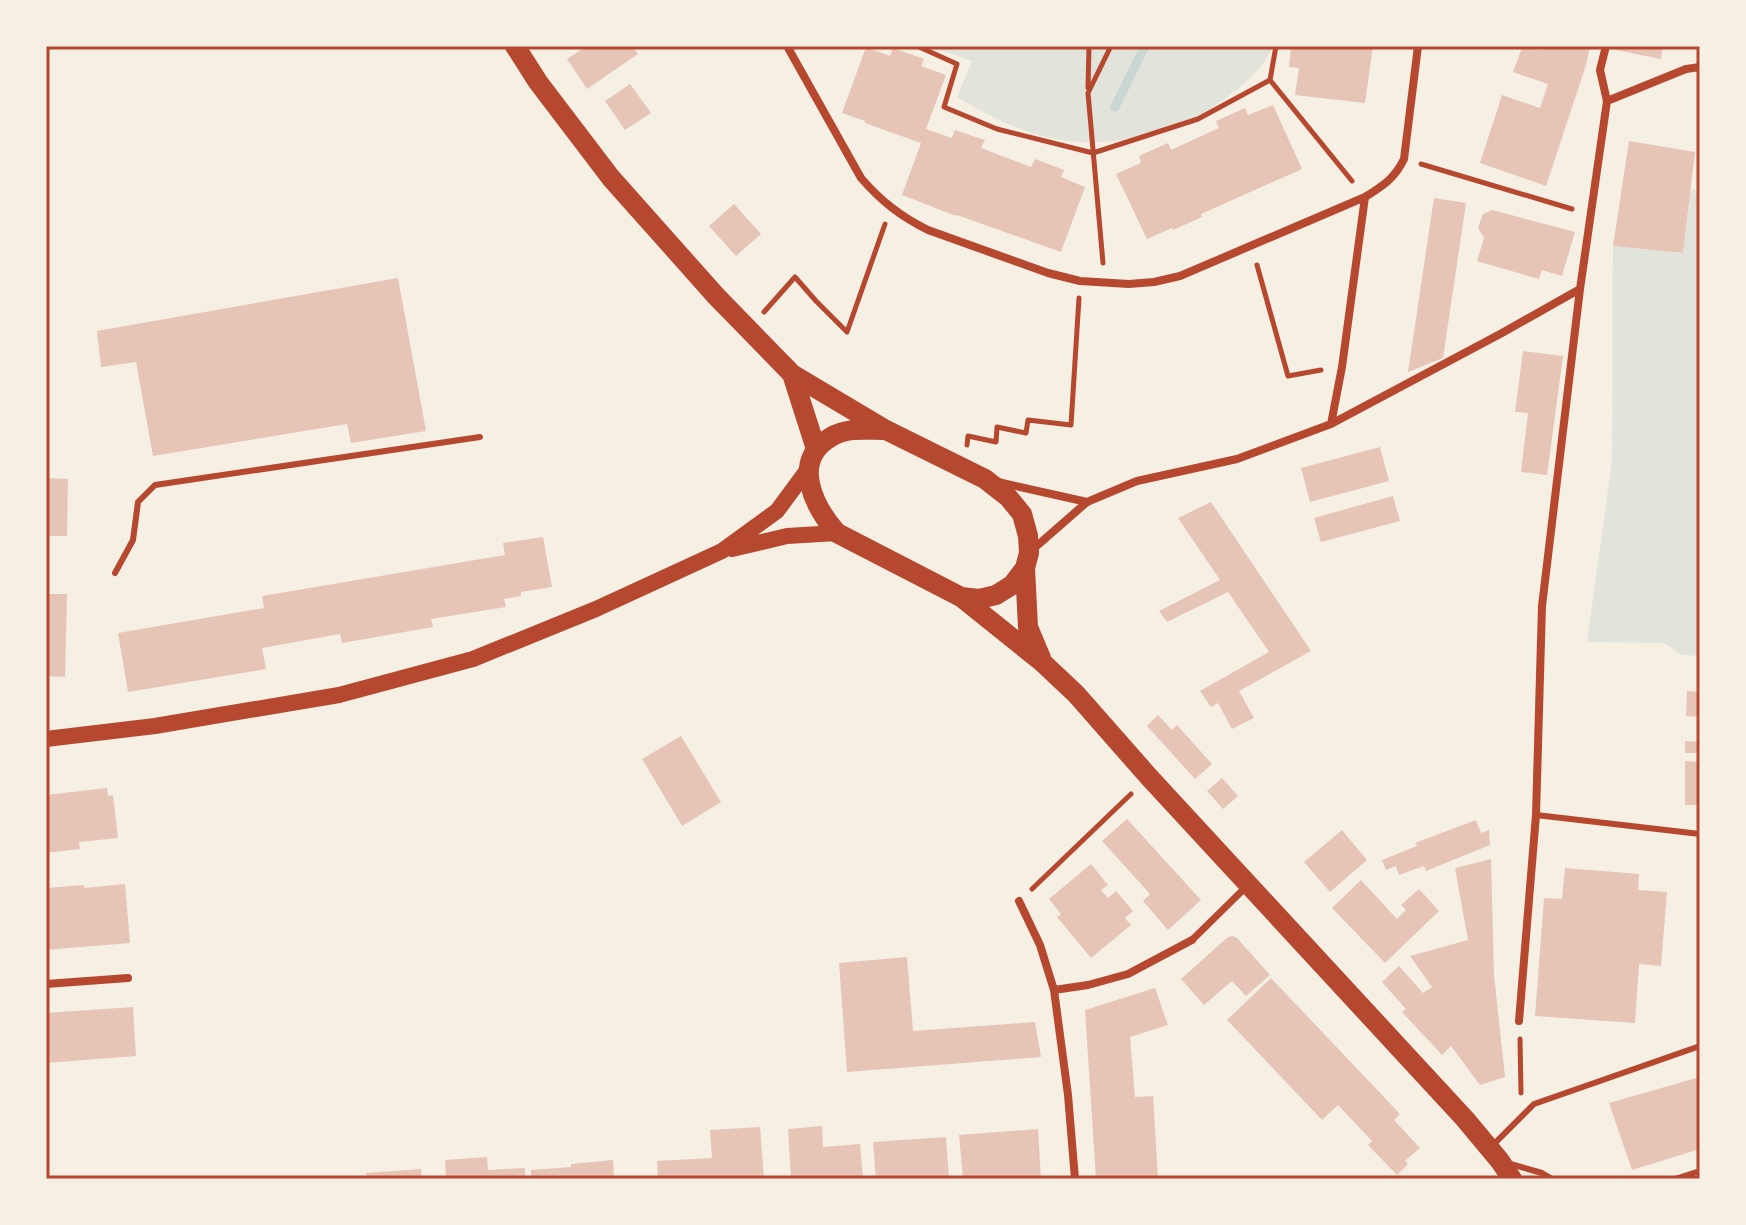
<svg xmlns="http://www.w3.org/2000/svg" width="1746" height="1225" viewBox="0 0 1746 1225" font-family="'Varela Round',sans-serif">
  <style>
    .green { fill: #e2e4dc }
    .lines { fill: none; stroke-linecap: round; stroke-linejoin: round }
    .stream { stroke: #c9d6d2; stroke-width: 9 }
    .building { fill: #e6c5b7 }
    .path { stroke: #b5482f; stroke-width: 5 }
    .service { stroke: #b5482f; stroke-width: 6 }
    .pedestrian { stroke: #b5482f; stroke-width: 7 }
    .minor { stroke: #b5482f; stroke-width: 8 }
    .secondary { stroke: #b5482f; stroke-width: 16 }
    .primary { stroke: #b5482f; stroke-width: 20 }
    .neatline { fill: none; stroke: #b5482f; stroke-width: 3 }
  </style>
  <rect width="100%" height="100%" fill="#f6efe4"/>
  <path class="green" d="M 927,46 L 1272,46 C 1268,65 1239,89 1223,100 C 1215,105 1207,112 1198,117 C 1185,123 1170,126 1157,131 C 1079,156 1025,138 957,97 L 972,61 Z
    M 1691,189 L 1700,190 L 1700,656 L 1682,655 L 1664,643 L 1587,642 L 1612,461 L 1613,246 L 1683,253 Z"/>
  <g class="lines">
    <path class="stream" d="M 1115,107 L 1145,46"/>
  </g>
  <path class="building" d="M 587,46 L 632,46 L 638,54 L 587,89 L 567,59 Z
    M 1291,46 L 1373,46 L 1365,103 L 1295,95 L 1299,68 L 1289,67 Z
    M 1542,46 L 1590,46 L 1586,65 L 1546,186 L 1480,163 L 1502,95 L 1540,108 L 1548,84 L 1513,72 L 1522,48 L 1541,50 Z
    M 1617,46 L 1663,46 L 1661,59 L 1616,50 Z
    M 866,47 L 890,56 L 893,48 L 924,59 L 921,66 L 946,75 L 926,129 L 952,138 L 955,130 L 985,140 L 981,148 L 1031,167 L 1035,159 L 1064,170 L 1061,177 L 1085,187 L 1061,252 L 957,215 L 956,216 L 902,195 L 921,143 L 865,123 L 865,121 L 842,113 Z
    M 630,84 L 651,113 L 625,130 L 605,101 Z
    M 1273,105 L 1302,169 L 1201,214 L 1202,217 L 1173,230 L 1172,228 L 1147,239 L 1116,174 L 1141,163 L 1139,156 L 1168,143 L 1171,150 L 1219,128 L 1216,121 L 1245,108 L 1248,115 Z
    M 1629,141 L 1695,152 L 1683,253 L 1613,246 Z
    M 1434,198 L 1466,203 L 1443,358 L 1408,372 Z
    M 734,204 L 761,234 L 736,256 L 709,226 Z
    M 1492,210 L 1575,232 L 1562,276 L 1542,270 L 1539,279 L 1477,261 L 1484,238 L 1478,228 L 1483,214 Z
    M 398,278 L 426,431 L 351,443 L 347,424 L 153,456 L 136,362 L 101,367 L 97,331 Z
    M 1523,351 L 1563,356 L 1547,475 L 1521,472 L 1528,413 L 1515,412 Z
    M 1380,447 L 1389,481 L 1310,502 L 1301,468 Z
    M 46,478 L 68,479 L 67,536 L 46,536 Z
    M 1393,496 L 1400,521 L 1321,542 L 1314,518 Z
    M 1211,502 L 1311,651 L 1239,691 L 1254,718 L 1232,729 L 1218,703 L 1211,707 L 1200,691 L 1269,652 L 1228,592 L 1167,622 L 1159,611 L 1220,580 L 1178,518 Z
    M 543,537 L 552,587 L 521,592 L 521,596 L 504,599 L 506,607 L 431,619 L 433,627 L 342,643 L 340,634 L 262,648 L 266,669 L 128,692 L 118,633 L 264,608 L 262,596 L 505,555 L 503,543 Z
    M 46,594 L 67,594 L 65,677 L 46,676 Z
    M 1687,691 L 1700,692 L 1700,717 L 1686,716 Z
    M 1158,715 L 1172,730 L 1177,725 L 1212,764 L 1195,779 L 1147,726 Z
    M 681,736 L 721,802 L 682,826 L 642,759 Z
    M 1685,741 L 1700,742 L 1700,753 L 1685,753 Z
    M 1685,761 L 1700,762 L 1700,805 L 1685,805 Z
    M 1222,778 L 1238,796 L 1223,809 L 1207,791 Z
    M 107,788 L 108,796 L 113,795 L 118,838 L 79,842 L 80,849 L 46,853 L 46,795 Z
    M 1127,819 L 1201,900 L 1168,930 L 1143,901 L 1150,894 L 1102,841 Z
    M 1476,820 L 1481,833 L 1489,830 L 1490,845 L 1426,871 L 1424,866 L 1399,875 L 1396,866 L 1386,870 L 1382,860 L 1417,846 L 1415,843 Z
    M 1342,830 L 1367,860 L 1330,892 L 1304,862 Z
    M 1491,859 L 1494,975 L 1505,1077 L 1480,1085 L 1451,1046 L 1442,1055 L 1402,1012 L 1406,1009 L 1382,982 L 1399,966 L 1423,993 L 1432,987 L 1410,956 L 1468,940 L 1455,868 Z
    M 1091,864 L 1108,885 L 1101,890 L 1108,898 L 1116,891 L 1133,911 L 1125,918 L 1131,925 L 1091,958 L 1057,917 L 1061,914 L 1049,899 Z
    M 1565,868 L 1639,874 L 1638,890 L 1667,892 L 1661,966 L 1639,964 L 1635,1023 L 1535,1016 L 1544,898 L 1562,899 Z
    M 1361,880 L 1397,919 L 1406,910 L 1401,905 L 1419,889 L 1439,911 L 1385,963 L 1332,908 Z
    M 125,884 L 130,943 L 46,950 L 46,888 L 84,885 L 84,888 Z
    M 1233,936 L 1237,938 L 1270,975 L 1246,996 L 1232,981 L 1204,1005 L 1181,979 L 1228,937 Z
    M 907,957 L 913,1031 L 1035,1022 L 1041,1057 L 847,1072 L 839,963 Z
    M 1271,978 L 1400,1114 L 1394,1120 L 1420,1148 L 1405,1161 L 1408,1164 L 1397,1175 L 1368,1145 L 1372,1141 L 1338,1105 L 1322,1120 L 1227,1020 Z
    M 1155,988 L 1168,1025 L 1130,1037 L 1135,1097 L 1153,1096 L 1158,1179 L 1096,1179 L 1085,1010 Z
    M 133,1007 L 136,1056 L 46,1063 L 46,1013 Z
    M 1700,1077 L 1700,1149 L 1632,1170 L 1609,1103 Z
    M 822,1126 L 823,1147 L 860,1144 L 863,1179 L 791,1179 L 788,1129 Z
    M 760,1127 L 764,1179 L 658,1179 L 657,1161 L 712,1158 L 710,1130 Z
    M 1038,1129 L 1041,1179 L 963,1179 L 959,1135 Z
    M 946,1137 L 949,1179 L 876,1179 L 873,1142 Z
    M 487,1157 L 488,1170 L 525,1168 L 525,1179 L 446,1179 L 445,1160 Z
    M 613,1160 L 614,1179 L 531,1179 L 531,1170 L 571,1167 L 571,1164 Z
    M 421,1169 L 422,1179 L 367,1179 L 366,1173 Z"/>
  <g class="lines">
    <path class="path" d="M 917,46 L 957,64 L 944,107 L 997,129 L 1093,153 L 1198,119 L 1270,80 L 1276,46
      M 1270,80 L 1352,181
      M 1088,88 L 1089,46
      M 1421,164 L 1572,209
      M 1103,263 L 1088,93 L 1111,46
      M 1257,265 L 1288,376 L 1321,370
      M 764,312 L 795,277 L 816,301 L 847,332 L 885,224
      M 967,445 L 968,436 L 996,442 L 997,427 L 1026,433 L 1028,420 L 1071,425 L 1079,298
      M 1032,889 L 1131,794
      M 1520,1039 L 1521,1093"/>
    <path class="service" d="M 115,573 L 133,540 L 138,502 L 155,485 L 480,437
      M 1536,815 L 1700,834
      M 1491,1147 L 1534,1104 L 1700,1046
      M 1507,1163 L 1542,1173 L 1552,1179
      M 1675,1179 L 1700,1171"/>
    <path class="pedestrian" d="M 1192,940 L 1248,885"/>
    <path class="minor" d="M 787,46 L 861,178 C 881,201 900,216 928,230 L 1048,273 L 1080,281 L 1129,284 L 1154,282 L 1180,276 L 1365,197 C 1383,186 1395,178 1404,159 L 1418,46
      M 1607,101 L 1686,69 L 1700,67
      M 1331,424 L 1342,367 L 1365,197
      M 998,482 L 1087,502
      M 1031,551 L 1087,502 L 1137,481 L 1237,459 L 1331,424 L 1502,333 L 1580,289
      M 1019,901 L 1040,945 L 1054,990 L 1068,1095 L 1075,1179
      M 46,984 L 128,978
      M 1054,990 L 1088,985 L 1128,974 L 1192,940
      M 1519,1021 L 1536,815 L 1542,606 L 1580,289 L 1607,101 L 1600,70 L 1606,46"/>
    <path class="secondary" d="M 732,549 L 787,536 L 837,533
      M 46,739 L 155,726 L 339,695 L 473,659 L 596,609 L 722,551 L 777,511 L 808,469"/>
    <path class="primary" d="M 515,46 L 538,82 L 611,178 L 716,296 L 792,374 L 886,430 L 985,479 L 1008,497 L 1022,514 L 1028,536 L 1029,553 L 1025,568 L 1012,585 L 996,595 L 979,599 L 961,597 L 837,533 C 814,507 790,460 831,437 C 847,427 868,430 886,430
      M 792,374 L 816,449
      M 1025,568 L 1028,627 L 1041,658
      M 961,597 L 1042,662 L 1076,694 L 1149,777 L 1465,1119 L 1500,1161 L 1512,1179"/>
  </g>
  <rect width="1746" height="1225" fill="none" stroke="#f6efe4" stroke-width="96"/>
  <rect x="48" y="48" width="1650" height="1129" class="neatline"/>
</svg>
